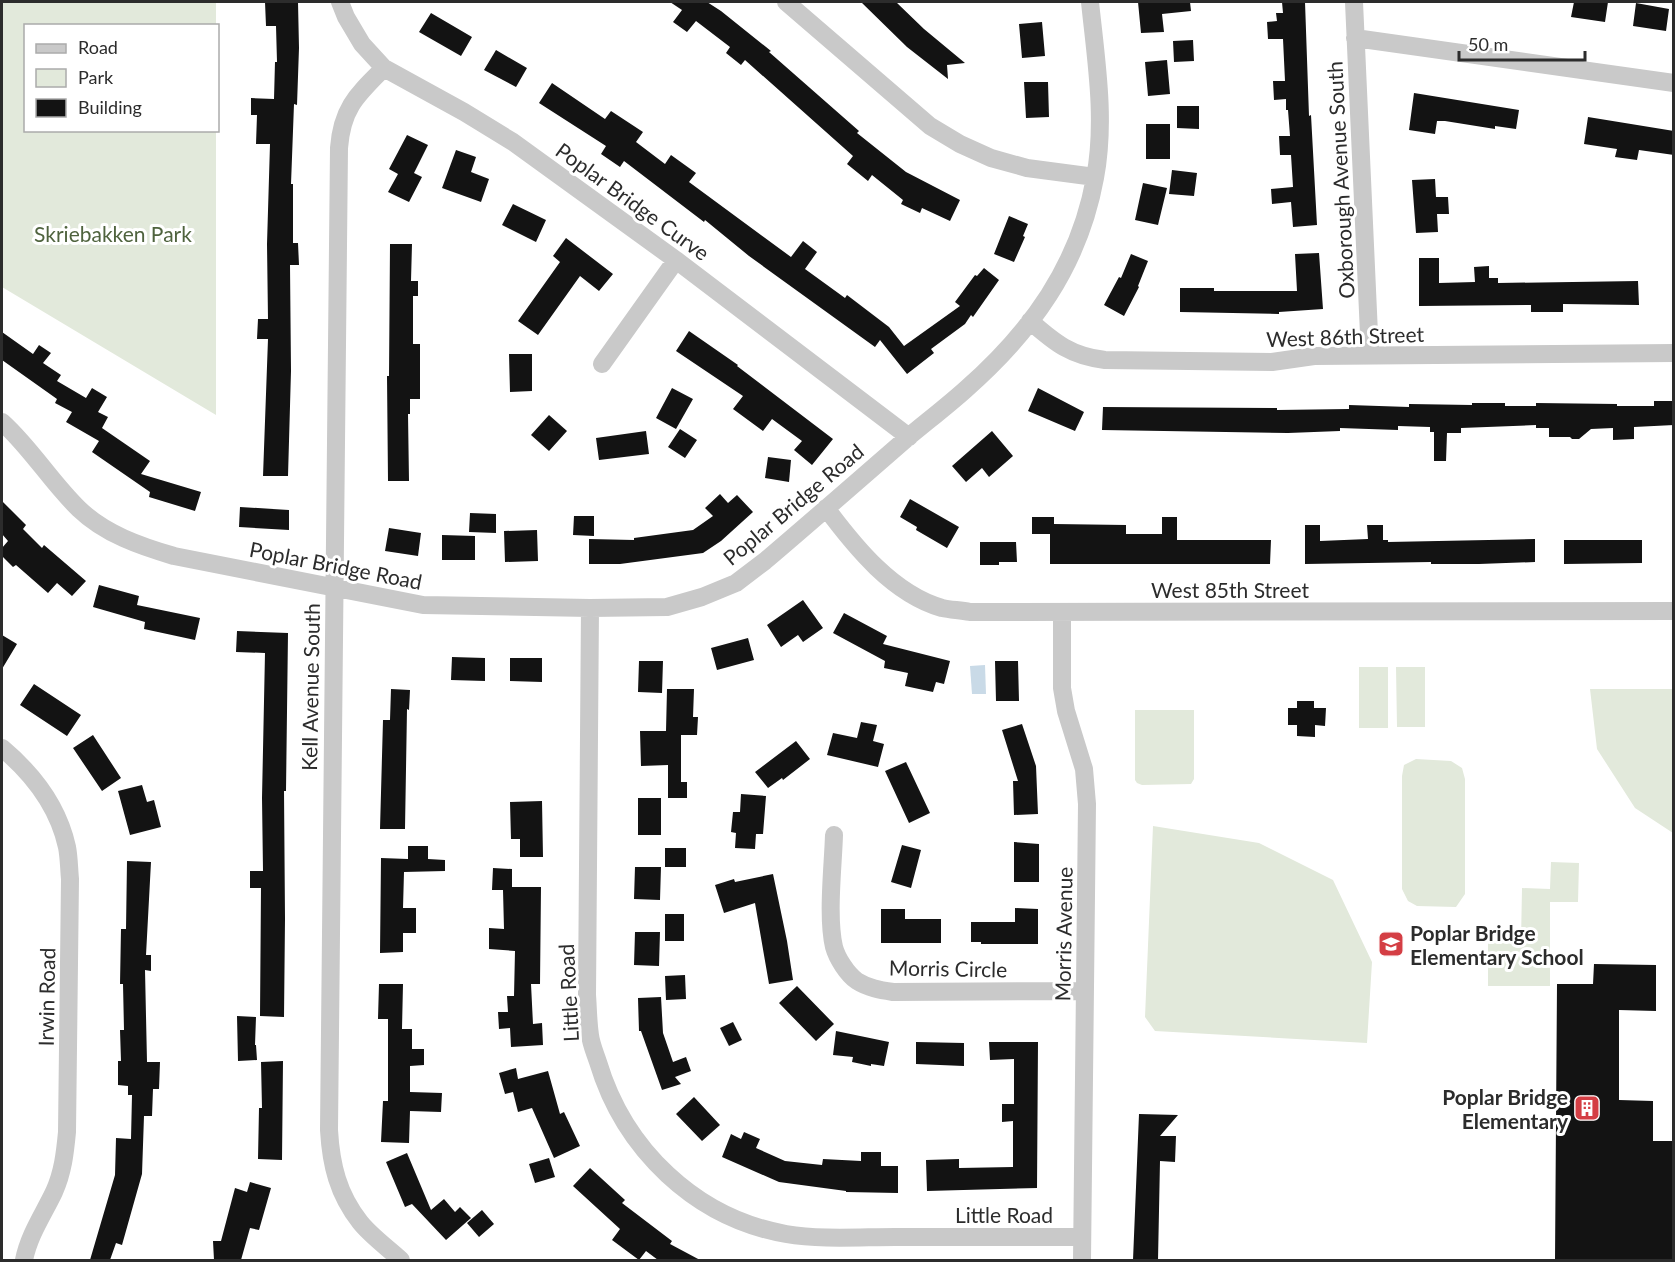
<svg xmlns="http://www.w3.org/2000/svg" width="1675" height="1262" viewBox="0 0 1675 1262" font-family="Lato,sans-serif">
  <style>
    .green { fill: #e2e9db }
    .water { fill: #c9dae7 }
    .building { fill: #131313 }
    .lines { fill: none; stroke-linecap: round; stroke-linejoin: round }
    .minor { stroke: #c9c9c9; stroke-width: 18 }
    .labels { text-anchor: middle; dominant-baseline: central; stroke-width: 6; stroke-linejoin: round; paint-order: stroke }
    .street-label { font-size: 21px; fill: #2c2c2c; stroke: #fff }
    .park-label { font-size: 21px; fill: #4f633e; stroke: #fff }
    .poi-label { font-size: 21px; font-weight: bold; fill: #2c2c2c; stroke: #fff; text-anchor: start }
  </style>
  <rect width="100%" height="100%" fill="#fff"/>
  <path class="green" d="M 2,2 L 216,2 L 216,25 L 26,26 L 26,130 L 216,131 L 216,415 L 2,287 Z
    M 1359,667 L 1388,667 L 1388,728 L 1359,728 Z
    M 1396,667 L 1425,667 L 1425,727 L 1397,727 Z
    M 1590,689 L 1673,689 L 1673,833 L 1635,808 L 1597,749 Z
    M 1135,710 L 1194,710 L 1194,779 L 1191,784 L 1142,785 L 1137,783 L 1135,780 Z
    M 1416,759 L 1451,761 L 1462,768 L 1465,779 L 1465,894 L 1456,907 L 1417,906 L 1408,901 L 1402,889 L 1402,776 L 1404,765 Z
    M 1153,826 L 1259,843 L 1333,880 L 1372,962 L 1367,1043 L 1155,1031 L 1145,1017 Z
    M 1551,862 L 1579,863 L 1578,902 L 1550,902 L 1550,986 L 1488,986 L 1488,941 L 1521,941 L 1522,888 L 1550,889 Z"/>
  <path class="water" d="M 985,665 L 986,694 L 972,694 L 970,666 Z"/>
  <path class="building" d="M 265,2 L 298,2 L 299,48 L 297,105 L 294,104 L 291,184 L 293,184 L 293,243 L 298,243 L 299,265 L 290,265 L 291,371 L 288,476 L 263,476 L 268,339 L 257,339 L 258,319 L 268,319 L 267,244 L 270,144 L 256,144 L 257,115 L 251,115 L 251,98 L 274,99 L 275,62 L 277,62 L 276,26 L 266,26 Z
    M 670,2 L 707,2 L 721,11 L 771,51 L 769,52 L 859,131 L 857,133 L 906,172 L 960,200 L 950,221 L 922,208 L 920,213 L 901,204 L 903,200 L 872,175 L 868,181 L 847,164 L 853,156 L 745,60 L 741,65 L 726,53 L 730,47 L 696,21 L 687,32 L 673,22 L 682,10 Z
    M 861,2 L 896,2 L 924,29 L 965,63 L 947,65 L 948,79 L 907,47 Z
    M 1138,2 L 1190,2 L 1191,11 L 1162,14 L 1164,32 L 1141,33 Z
    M 1282,2 L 1305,2 L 1309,116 L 1311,115 L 1317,225 L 1293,227 L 1291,202 L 1272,204 L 1271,189 L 1293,187 L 1291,155 L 1280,155 L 1279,136 L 1290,136 L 1288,110 L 1286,110 L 1286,99 L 1274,100 L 1273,81 L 1285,81 L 1283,39 L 1268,39 L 1267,22 L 1277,21 L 1276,13 L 1283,13 Z
    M 1574,2 L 1608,2 L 1605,22 L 1571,17 Z
    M 1636,3 L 1669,9 L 1666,31 L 1633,26 Z
    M 431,13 L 472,37 L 461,56 L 419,32 Z
    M 1042,22 L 1045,56 L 1022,58 L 1019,24 Z
    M 1193,40 L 1194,61 L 1174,62 L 1173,41 Z
    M 496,50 L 527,68 L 516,87 L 484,70 Z
    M 1167,60 L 1170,94 L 1148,96 L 1145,62 Z
    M 1024,82 L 1048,82 L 1049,117 L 1026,118 Z
    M 552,83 L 605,119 L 611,111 L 643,132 L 636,142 L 665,164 L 671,155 L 696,173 L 689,182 L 791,257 L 803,241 L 817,252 L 805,269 L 845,298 L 847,295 L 889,327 L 904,346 L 960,306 L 955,302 L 975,275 L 977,276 L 984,268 L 999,280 L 973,317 L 971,315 L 965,324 L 931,349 L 934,353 L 907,374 L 880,340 L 875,347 L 749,256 L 705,220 L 704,222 L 624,161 L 620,167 L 601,154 L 606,146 L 539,103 Z
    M 1414,93 L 1519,110 L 1516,129 L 1495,126 L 1495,129 L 1445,121 L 1437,121 L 1435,134 L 1409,130 Z
    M 1177,106 L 1199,106 L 1199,129 L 1177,128 Z
    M 1588,117 L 1674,131 L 1674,155 L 1639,150 L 1637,160 L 1615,157 L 1617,149 L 1584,144 Z
    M 1146,124 L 1170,124 L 1170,159 L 1146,159 Z
    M 407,135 L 428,145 L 414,173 L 422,177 L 409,202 L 388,192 L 398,174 L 389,169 Z
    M 456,150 L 476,157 L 471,172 L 489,179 L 481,202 L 442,188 Z
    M 1172,170 L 1197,173 L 1194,196 L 1169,194 Z
    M 1435,179 L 1436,197 L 1448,197 L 1449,214 L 1437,214 L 1438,232 L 1416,233 L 1412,180 Z
    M 1143,183 L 1167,188 L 1158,225 L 1135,220 Z
    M 513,204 L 546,220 L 536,242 L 502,225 Z
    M 1009,216 L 1028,224 L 1023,236 L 1025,237 L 1014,262 L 994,254 Z
    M 566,238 L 613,274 L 599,291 L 580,276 L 538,335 L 518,321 L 560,262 L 553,256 Z
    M 390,244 L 412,244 L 411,281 L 418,281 L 418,296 L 413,296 L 413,344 L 420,344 L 420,399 L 410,399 L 410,414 L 408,414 L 409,481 L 388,481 L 387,376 L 389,376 Z
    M 1319,253 L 1323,309 L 1279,312 L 1279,314 L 1180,312 L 1180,288 L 1214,288 L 1214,291 L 1297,291 L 1295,254 Z
    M 1131,254 L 1148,261 L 1138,286 L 1139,287 L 1124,316 L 1104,305 L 1119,277 L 1121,278 Z
    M 1419,258 L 1439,258 L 1439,283 L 1475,282 L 1474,267 L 1489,266 L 1489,278 L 1498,278 L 1498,283 L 1638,281 L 1639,305 L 1563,304 L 1563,312 L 1531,312 L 1531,305 L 1419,306 Z
    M 689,331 L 738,365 L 737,366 L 833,439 L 812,465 L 794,450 L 802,441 L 772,419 L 763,431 L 733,409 L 743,396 L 676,351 Z
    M 2,332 L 33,354 L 39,345 L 51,353 L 43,363 L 61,375 L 57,381 L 86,398 L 92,388 L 107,397 L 98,412 L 108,417 L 102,428 L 150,461 L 141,474 L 201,492 L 195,511 L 149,497 L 150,492 L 92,452 L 99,441 L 66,422 L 72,412 L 55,403 L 57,399 L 2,360 Z
    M 509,354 L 532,354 L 532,391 L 510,392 Z
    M 672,388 L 693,399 L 676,429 L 656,418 Z
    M 1038,388 L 1084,412 L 1075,431 L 1028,411 Z
    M 1654,401 L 1674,401 L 1674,425 L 1634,427 L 1634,439 L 1613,440 L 1613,428 L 1591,429 L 1579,439 L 1572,439 L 1570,437 L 1549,437 L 1549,428 L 1536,428 L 1536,425 L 1461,428 L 1461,433 L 1447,433 L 1446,461 L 1434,461 L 1434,432 L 1430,432 L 1430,427 L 1398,426 L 1398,430 L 1340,428 L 1340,431 L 1288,433 L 1102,430 L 1103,407 L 1277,408 L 1277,410 L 1349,409 L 1349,405 L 1409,407 L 1409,404 L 1472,405 L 1472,403 L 1505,403 L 1505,406 L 1536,406 L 1536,403 L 1617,404 L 1617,406 L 1654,406 Z
    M 549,415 L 567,431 L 549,451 L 531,435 Z
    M 680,429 L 697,440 L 685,458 L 668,447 Z
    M 646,431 L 649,454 L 599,460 L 596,438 Z
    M 992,431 L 1013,456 L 989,477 L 982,468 L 966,482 L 952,466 Z
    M 768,457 L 791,460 L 789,482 L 765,478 Z
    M 720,494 L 728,503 L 737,495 L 753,512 L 721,541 L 703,553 L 620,564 L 589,564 L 589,539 L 634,540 L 634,538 L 693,530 L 713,516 L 705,508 Z
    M 910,499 L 959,527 L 947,548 L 916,530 L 917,527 L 900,517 Z
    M 2,501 L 26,525 L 23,529 L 42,548 L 44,545 L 86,581 L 72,596 L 57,583 L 48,593 L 16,565 L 13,567 L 2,556 L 2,548 L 8,541 L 2,534 Z
    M 240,507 L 289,510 L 289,530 L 239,527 Z
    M 470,513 L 496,514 L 496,533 L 469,532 Z
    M 574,516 L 594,516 L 594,536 L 573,535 Z
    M 1032,517 L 1054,517 L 1054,524 L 1126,525 L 1126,534 L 1162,534 L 1162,517 L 1177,517 L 1177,540 L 1271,540 L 1270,564 L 1050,564 L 1050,534 L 1032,534 Z
    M 1305,525 L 1320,525 L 1320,541 L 1368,539 L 1367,525 L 1383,525 L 1383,540 L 1388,540 L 1388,542 L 1535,539 L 1535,562 L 1479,564 L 1431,564 L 1431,562 L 1305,564 Z
    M 389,528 L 421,533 L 418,556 L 385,551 Z
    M 537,530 L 538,561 L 505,562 L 504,531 Z
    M 442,535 L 475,536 L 475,560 L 442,560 Z
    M 1564,540 L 1642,540 L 1642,563 L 1564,564 Z
    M 980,542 L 1016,542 L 1017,562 L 999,562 L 999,565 L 980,565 Z
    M 99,585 L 139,596 L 137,605 L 200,618 L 195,640 L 144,629 L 145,622 L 93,607 Z
    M 803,600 L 823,628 L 803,642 L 798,635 L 781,647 L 767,625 Z
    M 844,613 L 887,636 L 883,644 L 950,661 L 944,684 L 936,682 L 933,692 L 905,686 L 908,673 L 884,668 L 885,661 L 833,633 Z
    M 237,631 L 288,633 L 286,791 L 284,791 L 285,919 L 284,1017 L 260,1016 L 261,888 L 250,888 L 250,871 L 263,871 L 262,798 L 265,653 L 236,652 Z
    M 2,635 L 17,644 L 2,669 Z
    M 748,638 L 754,660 L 717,670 L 711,648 Z
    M 452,657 L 485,658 L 485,681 L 451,680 Z
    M 510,658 L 542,658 L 542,682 L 510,681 Z
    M 639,661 L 663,661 L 662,693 L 638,692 Z
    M 995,661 L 1018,661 L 1019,701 L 996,701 Z
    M 34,684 L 81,715 L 67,736 L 20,705 Z
    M 391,689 L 410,690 L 409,710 L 407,709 L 405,829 L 380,829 L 383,720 L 390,720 Z
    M 667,689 L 694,689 L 693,717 L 698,717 L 697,735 L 681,735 L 681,782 L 687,782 L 687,798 L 668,798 L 668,765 L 641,766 L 640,731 L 666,731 Z
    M 1297,701 L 1314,701 L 1314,708 L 1326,708 L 1325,726 L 1315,725 L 1315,737 L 1297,736 L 1297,725 L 1288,725 L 1288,708 L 1297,708 Z
    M 861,722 L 877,725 L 873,741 L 884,744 L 878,767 L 827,755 L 833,733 L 857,738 Z
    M 1022,724 L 1036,766 L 1038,814 L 1014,815 L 1013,781 L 1018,781 L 1002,730 Z
    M 93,735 L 121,778 L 102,791 L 73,748 Z
    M 796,741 L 810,759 L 783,780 L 782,778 L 768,788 L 755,772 Z
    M 906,762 L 930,813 L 909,823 L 885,771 Z
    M 142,785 L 147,802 L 154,800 L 161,827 L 130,835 L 118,791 Z
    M 741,794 L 766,796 L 763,834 L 756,834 L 755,849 L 735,848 L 736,833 L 731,832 L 733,812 L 740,812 Z
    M 638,798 L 661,798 L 661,835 L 638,835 Z
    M 542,801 L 543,857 L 520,857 L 520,839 L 511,839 L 510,802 Z
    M 1014,842 L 1039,844 L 1039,882 L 1014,882 Z
    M 902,845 L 921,850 L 911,888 L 891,882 Z
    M 408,846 L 428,846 L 428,859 L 445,860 L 445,871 L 404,872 L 403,908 L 416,908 L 416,933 L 403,933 L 403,952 L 380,953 L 381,858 L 408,859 Z
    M 665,848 L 686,848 L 686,867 L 665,867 Z
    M 127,861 L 151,862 L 146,955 L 151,955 L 151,971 L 145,970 L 147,1062 L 160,1062 L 159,1089 L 153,1089 L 152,1116 L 144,1116 L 142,1174 L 122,1245 L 116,1243 L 110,1260 L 90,1260 L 115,1175 L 116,1138 L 131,1139 L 132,1095 L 128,1095 L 128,1086 L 118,1085 L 118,1061 L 121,1061 L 120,1030 L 124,1030 L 123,984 L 120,984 L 121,929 L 126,929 Z
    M 635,867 L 661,867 L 660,900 L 634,899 Z
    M 493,868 L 512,869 L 512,887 L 541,887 L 540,984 L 531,984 L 533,1024 L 542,1023 L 543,1045 L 511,1047 L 510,1028 L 499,1029 L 498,1012 L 508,1012 L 507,996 L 514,996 L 515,951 L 489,949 L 489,928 L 504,929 L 503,890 L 492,890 Z
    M 773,874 L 787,941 L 793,980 L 769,984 L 755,903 L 724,913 L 715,885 L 734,879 L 735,882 Z
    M 1015,908 L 1038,909 L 1038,944 L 981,944 L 981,942 L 971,942 L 971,922 L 1015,922 Z
    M 881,909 L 905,909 L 905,919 L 941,919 L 941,943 L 881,943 Z
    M 665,914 L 684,914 L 684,941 L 665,941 Z
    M 635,932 L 660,932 L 659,966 L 634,965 Z
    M 1594,964 L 1656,965 L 1656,1011 L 1619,1010 L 1619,1100 L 1653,1101 L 1653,1141 L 1674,1141 L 1674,1260 L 1555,1260 L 1557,984 L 1593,984 Z
    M 685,975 L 686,999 L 666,1000 L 665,976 Z
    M 379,984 L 403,984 L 402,1029 L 412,1029 L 412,1049 L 424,1049 L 424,1065 L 410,1066 L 410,1092 L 442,1093 L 441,1112 L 410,1111 L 409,1143 L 381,1142 L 383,1101 L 388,1101 L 388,1019 L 378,1019 Z
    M 797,986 L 834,1024 L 816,1041 L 779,1003 Z
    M 661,997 L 663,1033 L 673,1062 L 686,1057 L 691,1071 L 675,1077 L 681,1084 L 662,1090 L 641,1031 L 639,1031 L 638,998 Z
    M 237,1016 L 256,1017 L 255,1045 L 256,1045 L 257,1060 L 238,1061 Z
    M 733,1022 L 742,1040 L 729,1046 L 720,1028 Z
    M 836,1031 L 889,1042 L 884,1066 L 871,1064 L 871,1066 L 852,1062 L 853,1057 L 833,1055 Z
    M 916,1042 L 964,1043 L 964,1066 L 916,1064 Z
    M 989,1042 L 1038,1042 L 1037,1188 L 927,1191 L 926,1160 L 959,1159 L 959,1168 L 1013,1167 L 1013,1121 L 1002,1122 L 1002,1104 L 1014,1104 L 1014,1059 L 990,1060 Z
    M 283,1061 L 282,1160 L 258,1159 L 259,1108 L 262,1108 L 261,1062 Z
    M 516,1068 L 518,1079 L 548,1071 L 560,1114 L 564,1112 L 580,1146 L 554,1158 L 532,1108 L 518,1112 L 513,1092 L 505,1094 L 499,1073 Z
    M 694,1097 L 720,1125 L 702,1141 L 676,1114 Z
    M 1139,1114 L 1178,1115 L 1160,1136 L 1176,1136 L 1175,1162 L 1160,1161 L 1158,1260 L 1133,1260 Z
    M 744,1132 L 760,1139 L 756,1148 L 785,1161 L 822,1165 L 823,1159 L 861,1161 L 861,1152 L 881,1152 L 881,1166 L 898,1166 L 898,1193 L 846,1192 L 846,1191 L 779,1182 L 722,1157 L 731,1134 L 741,1139 Z
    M 407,1153 L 431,1210 L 444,1199 L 455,1212 L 460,1207 L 471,1218 L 446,1240 L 412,1204 L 405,1207 L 386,1162 Z
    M 549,1158 L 555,1177 L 535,1183 L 529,1164 Z
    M 590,1168 L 625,1200 L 622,1203 L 672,1241 L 670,1244 L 700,1260 L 658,1260 L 646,1251 L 639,1260 L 612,1240 L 620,1229 L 573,1186 Z
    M 250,1182 L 271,1188 L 259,1230 L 250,1228 L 241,1260 L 214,1260 L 213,1241 L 221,1241 L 235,1188 L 247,1192 Z
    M 482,1210 L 494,1224 L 479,1237 L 467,1223 Z"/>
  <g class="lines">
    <path class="minor" d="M 340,2 L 346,17 L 362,44 L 384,68 L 464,112 L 513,142 L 676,260 L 909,437
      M 786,2 L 930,126 L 960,144 L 991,158 L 1027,168 L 1095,177
      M 1354,2 L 1370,356
      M 1355,38 L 1674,83
      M 384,68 C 357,95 342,108 339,148 L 329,1130 C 331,1165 338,1194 360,1222 C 371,1236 388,1248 401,1260
      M 1030,321 C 1055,343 1071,356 1105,360 L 1272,362 L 1314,356 L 1674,353
      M 602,364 L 676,260
      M 2,422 C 31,448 51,482 79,509 C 105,534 140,546 174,556 L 423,605 L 590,608 L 667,607 L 702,597 L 736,583 L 765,561 C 812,521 859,480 906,439 C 925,423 946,407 965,390 C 1031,332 1079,266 1095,178 C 1106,120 1096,60 1090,2
      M 826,508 C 855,547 893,594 942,608 C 951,610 960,610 970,612 L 1674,611
      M 590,608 L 587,995 C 588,1008 588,1022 590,1035 C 591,1044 595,1053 598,1062 C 624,1149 695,1218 786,1234 C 821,1240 860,1237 895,1237 C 958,1237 1020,1237 1082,1237
      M 1062,612 L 1062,688 L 1066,711 L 1084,769 L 1087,804 L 1082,1260
      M 2,748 C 33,774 58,806 67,847 C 69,857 69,869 70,879 L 67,1132 C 65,1153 63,1172 54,1192 C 43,1215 29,1235 24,1260
      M 834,835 C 833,867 827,917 834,947 C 837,958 847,974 857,981 C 868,988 880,990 893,992 L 1084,991"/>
  </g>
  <defs>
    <g id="school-square" transform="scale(1.35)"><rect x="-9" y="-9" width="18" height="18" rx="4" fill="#d43e44" stroke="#fff"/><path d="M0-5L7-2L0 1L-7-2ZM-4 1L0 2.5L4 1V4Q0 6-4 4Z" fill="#fff"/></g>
    <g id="building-square" transform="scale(1.35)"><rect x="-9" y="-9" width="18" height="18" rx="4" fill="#d43e44" stroke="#fff"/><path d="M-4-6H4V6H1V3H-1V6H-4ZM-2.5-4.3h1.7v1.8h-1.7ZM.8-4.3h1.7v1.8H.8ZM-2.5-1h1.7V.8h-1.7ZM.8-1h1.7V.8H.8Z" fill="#fff"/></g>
  </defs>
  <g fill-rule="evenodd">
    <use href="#school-square" x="1391" y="944"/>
    <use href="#building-square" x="1587" y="1108"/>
  </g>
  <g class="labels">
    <g class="street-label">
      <text transform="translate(1340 180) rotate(-93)">Oxborough Avenue South</text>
      <text transform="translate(633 201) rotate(36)">Poplar Bridge Curve</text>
      <text transform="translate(1345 336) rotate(-2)">West 86th Street</text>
      <text transform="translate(793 504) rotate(-40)">Poplar Bridge Road</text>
      <text transform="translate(336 565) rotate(11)">Poplar Bridge Road</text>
      <text x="1230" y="589">West 85th Street</text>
      <text transform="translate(310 687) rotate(-89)">Kell Avenue South</text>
      <text transform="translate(1063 934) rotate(-89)">Morris Avenue</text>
      <text transform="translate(948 968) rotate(1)">Morris Circle</text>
      <text transform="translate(568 993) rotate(-93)">Little Road</text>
      <text transform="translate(46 997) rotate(-89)">Irwin Road</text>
      <text x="1004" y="1214">Little Road</text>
    </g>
    <g class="park-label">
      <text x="113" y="233">Skriebakken Park</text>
    </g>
    <g class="poi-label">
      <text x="1410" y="932">Poplar Bridge<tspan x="1410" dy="24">Elementary School</tspan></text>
      <text x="1568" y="1096" text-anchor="end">Poplar Bridge<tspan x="1568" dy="24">Elementary</tspan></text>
    </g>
  </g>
  <rect width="1675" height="1262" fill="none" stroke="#2c2c2c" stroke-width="6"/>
  <rect x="24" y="24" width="195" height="108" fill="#ffffff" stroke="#ababab" stroke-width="1.5"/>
  <rect x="36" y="44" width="30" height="9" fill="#c9c9c9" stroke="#ababab" stroke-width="1.5"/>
  <text x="78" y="54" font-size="18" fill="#2c2c2c">Road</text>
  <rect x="36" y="69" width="30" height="18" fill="#e2e9db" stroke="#ababab" stroke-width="1.5"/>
  <text x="78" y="84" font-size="18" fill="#2c2c2c">Park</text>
  <rect x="36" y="99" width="30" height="18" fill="#131313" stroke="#ababab" stroke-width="1.5"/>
  <text x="78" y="114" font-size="18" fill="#2c2c2c">Building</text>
  <path d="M1459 51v9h126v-9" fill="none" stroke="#2c2c2c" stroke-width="3"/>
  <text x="1468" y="51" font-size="18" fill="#2c2c2c" stroke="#ffffff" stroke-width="4.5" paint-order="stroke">50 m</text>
</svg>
